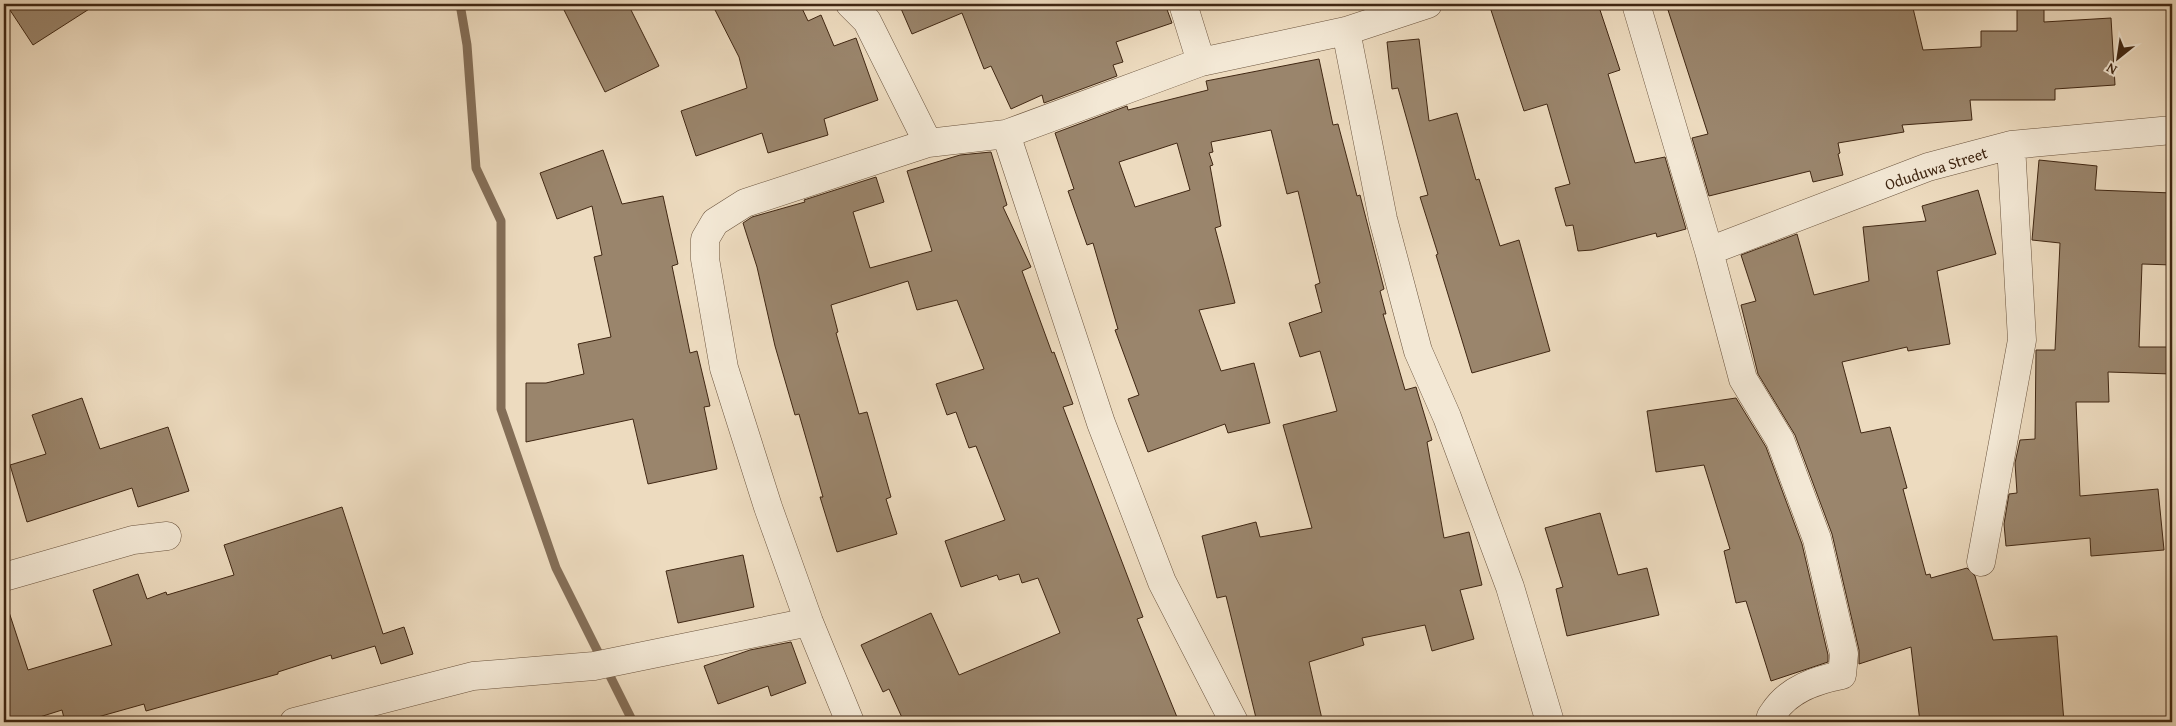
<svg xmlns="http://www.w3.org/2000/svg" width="2176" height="726" viewBox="0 0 2176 726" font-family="'Gentium Book Plus',serif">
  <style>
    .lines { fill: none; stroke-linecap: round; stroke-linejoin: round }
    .stream { stroke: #846e57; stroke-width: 9 }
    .building { fill: #9a856c; stroke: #402713; fill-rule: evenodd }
    .minor-casing { stroke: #6b543e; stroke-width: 29 }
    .minor { stroke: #f3e8d5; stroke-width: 28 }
    .labels { text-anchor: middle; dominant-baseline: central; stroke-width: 5; stroke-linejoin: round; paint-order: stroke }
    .street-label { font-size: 16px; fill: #402713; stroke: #f3e8d5 }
  </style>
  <rect width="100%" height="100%" fill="#eddbbf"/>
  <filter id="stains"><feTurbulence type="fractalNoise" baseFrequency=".004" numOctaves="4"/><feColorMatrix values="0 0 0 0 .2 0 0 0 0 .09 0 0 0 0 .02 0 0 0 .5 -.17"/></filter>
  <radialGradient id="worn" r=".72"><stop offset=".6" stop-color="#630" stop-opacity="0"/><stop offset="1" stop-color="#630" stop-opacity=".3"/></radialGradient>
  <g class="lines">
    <path class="stream" d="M 460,4 L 467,45 L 476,168 L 501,221 L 501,409 L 556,568 L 633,722"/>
  </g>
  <path class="building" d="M 6,4 L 97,4 L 33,45 Z
    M 561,4 L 628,4 L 659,66 L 605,92 Z
    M 712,4 L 800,4 L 808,21 L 821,15 L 834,46 L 856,38 L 878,100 L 824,119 L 828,135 L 768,153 L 762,133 L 696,156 L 681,111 L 747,88 L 739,57 Z
    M 899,4 L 1165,4 L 1172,23 L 1116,42 L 1123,62 L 1113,65 L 1117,76 L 1044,103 L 1042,95 L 1011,109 L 991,66 L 984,69 L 962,13 L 912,34 Z
    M 1489,4 L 1598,4 L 1620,70 L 1608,74 L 1635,163 L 1665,157 L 1686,229 L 1657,237 L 1656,233 L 1592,250 L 1578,251 L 1573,225 L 1566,226 L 1555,188 L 1570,184 L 1547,104 L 1524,111 Z
    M 1689,4 L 1912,4 L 1923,50 L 1981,47 L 1981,31 L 2017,31 L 2017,4 L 2044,4 L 2044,22 L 2111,18 L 2115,85 L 2055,89 L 2055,100 L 1970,100 L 1972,120 L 1902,125 L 1904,132 L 1838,143 L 1840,153 L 1838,154 L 1843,175 L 1813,182 L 1810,171 L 1709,196 L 1692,138 L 1708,134 L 1668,10 Z
    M 1419,39 L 1429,121 L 1457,113 L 1476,180 L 1479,179 L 1500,246 L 1519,240 L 1550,351 L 1472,373 L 1436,255 L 1438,254 L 1420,197 L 1428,195 L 1398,88 L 1392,89 L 1387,42 Z
    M 1319,59 L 1333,125 L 1338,124 L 1357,196 L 1360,195 L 1384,289 L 1380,291 L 1386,314 L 1383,314 L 1405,390 L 1416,387 L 1432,440 L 1427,442 L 1444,538 L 1469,532 L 1482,585 L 1460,590 L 1474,639 L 1432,651 L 1425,625 L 1362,638 L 1364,645 L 1309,662 L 1322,719 L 1304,722 L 1257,722 L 1226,596 L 1217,598 L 1202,536 L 1256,522 L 1260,537 L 1312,528 L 1283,425 L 1337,411 L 1320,351 L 1300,357 L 1289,323 L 1322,312 L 1315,285 L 1320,283 L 1298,191 L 1287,194 L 1271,130 L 1211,142 L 1213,152 L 1209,153 L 1213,165 L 1210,166 L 1221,226 L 1215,228 L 1235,303 L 1199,310 L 1221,371 L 1254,363 L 1270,423 L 1228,433 L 1225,424 L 1148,452 L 1128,399 L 1139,395 L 1115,330 L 1118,329 L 1093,243 L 1087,245 L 1068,191 L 1074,189 L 1055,133 L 1127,106 L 1128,110 L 1208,90 L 1206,81 ZM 1177,143 L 1190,190 L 1135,207 L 1119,162 Z
    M 603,150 L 622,204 L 663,196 L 678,264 L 672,266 L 690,353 L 697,351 L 710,406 L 704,407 L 717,469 L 648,484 L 633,419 L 526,442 L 526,383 L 546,383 L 584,374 L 578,344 L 611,337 L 594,257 L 602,255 L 592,206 L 557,219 L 540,173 Z
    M 991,152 L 1007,205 L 1003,207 L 1031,267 L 1022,271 L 1052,353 L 1054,352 L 1073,404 L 1063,407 L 1143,617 L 1137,619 L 1179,722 L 904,722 L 889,689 L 883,692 L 861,645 L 931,613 L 959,675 L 1060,633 L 1038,578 L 1022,583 L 1019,574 L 999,580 L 997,575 L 961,587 L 945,541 L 1005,520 L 976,446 L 969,448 L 956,412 L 947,415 L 936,384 L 984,369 L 957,300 L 917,310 L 908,281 L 831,305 L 838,332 L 836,333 L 859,414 L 867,412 L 891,497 L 886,499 L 897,534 L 837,552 L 820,497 L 823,497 L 799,414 L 795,415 L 775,346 L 757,267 L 743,223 L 752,217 L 805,202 L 804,200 L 876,177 L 884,202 L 853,212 L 870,268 L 932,251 L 907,171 L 960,155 Z
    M 2039,160 L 2097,166 L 2095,190 L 2172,193 L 2172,265 L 2142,264 L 2139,347 L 2172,347 L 2172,374 L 2108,372 L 2109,402 L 2076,402 L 2080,496 L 2158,489 L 2164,550 L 2091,556 L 2090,538 L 2006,546 L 2004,524 L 2009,494 L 2017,493 L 2015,463 L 2020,440 L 2035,439 L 2036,350 L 2055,350 L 2060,243 L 2032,240 Z
    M 1978,190 L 1996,254 L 1937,271 L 1950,344 L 1908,351 L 1907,347 L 1842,362 L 1861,433 L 1890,427 L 1907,488 L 1903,489 L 1926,575 L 1930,574 L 1931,578 L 1967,568 L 1975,576 L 1993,640 L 2057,636 L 2064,722 L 1920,722 L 1911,647 L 1859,664 L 1859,650 L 1832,534 L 1795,435 L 1758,374 L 1741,305 L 1756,301 L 1741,255 L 1797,234 L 1814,295 L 1869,281 L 1863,227 L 1926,221 L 1922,206 Z
    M 82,398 L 100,449 L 168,427 L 189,491 L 138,507 L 132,488 L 27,522 L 10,465 L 46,454 L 32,415 Z
    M 1736,398 L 1766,447 L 1802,544 L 1828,655 L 1828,662 L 1771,681 L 1746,601 L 1736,603 L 1724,551 L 1730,549 L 1704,465 L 1656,472 L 1647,411 Z
    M 342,507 L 383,634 L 404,627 L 413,654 L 381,664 L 375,646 L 332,659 L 331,655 L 278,672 L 278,674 L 146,711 L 144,704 L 80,722 L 65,722 L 62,710 L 24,722 L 4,722 L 4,610 L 8,609 L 28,670 L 112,645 L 93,590 L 138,574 L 147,599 L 166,592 L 167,595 L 234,575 L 224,545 Z
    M 1600,513 L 1618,575 L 1647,568 L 1659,615 L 1567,636 L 1556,589 L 1563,587 L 1545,528 Z
    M 743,555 L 754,607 L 678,623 L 666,571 Z
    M 791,642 L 806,683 L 771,696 L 768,686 L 718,704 L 704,666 L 750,650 Z"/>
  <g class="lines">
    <g class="minor-casing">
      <path id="minor" d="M 850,4 L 867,21 L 928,143
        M 1183,4 L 1201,62
        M 1636,4 L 1709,251 L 1743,379 L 1780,440 L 1817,539 L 1844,654 L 1842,675 C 1816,680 1789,689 1774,712 C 1771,716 1770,717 1770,722
        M 1346,31 L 1383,219 L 1418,351 L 1447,417 L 1510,587 L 1550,722
        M 1006,134 L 1101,423 L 1162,582 L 1234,722
        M 1709,251 L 1928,167 L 2011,145 L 2172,130
        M 1981,562 L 2022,340 L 2011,145
        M 4,577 L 133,540 L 167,536
        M 294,722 L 473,676 L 594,666 L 809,622
        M 850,722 L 809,622 L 768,507 L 724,368 L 705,259 L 705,239 L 715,222 L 745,203 L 928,143 L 1006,134 L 1201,62 L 1346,31 L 1428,4"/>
    </g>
    <use href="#minor" class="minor"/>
  </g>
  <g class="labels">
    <g class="street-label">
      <text transform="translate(1936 168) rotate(-18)">Oduduwa Street</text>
    </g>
  </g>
  <rect width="2176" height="726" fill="none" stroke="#eddbbf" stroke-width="20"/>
  <rect x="5" y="5" width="2166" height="716" fill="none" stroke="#402713" stroke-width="2.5"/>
  <rect x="10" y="10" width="2156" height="706" fill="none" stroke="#402713"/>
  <g transform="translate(2118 58) rotate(210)" stroke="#f3e8d5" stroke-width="4" paint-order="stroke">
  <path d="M0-4L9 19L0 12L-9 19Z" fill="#402713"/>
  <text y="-8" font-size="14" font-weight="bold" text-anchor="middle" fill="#402713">N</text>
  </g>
  <rect width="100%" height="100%" filter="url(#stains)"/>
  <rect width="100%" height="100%" fill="url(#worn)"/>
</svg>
